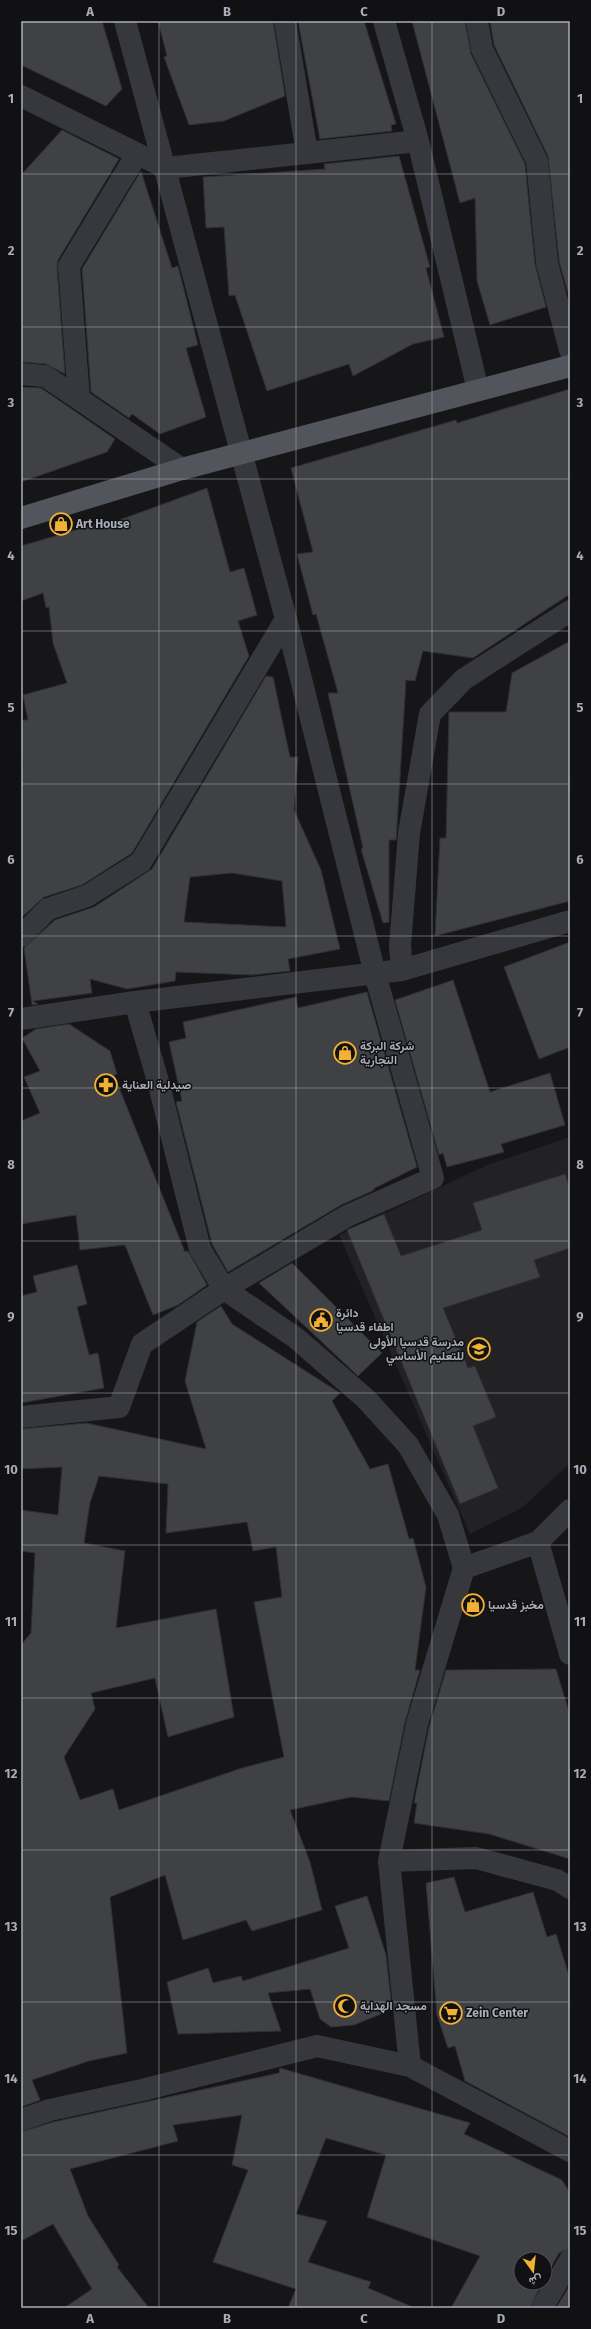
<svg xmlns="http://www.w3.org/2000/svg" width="591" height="2329" viewBox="0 0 591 2329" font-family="'Fira Sans',Vazirmatn,sans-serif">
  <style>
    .built { fill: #222225 }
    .building { fill: #404145; stroke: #303034; fill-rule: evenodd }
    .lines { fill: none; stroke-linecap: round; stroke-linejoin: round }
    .path { stroke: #3d3f44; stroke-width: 2.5; stroke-dasharray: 2 3; stroke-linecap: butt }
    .minor { stroke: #37383d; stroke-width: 22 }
    .major { stroke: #53555c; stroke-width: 22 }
    .grid { fill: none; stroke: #a8adb8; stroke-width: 1; stroke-opacity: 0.55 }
    .labels { text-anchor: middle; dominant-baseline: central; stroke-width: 3; stroke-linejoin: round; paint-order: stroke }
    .poi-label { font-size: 12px; font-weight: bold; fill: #a8adb8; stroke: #111113; text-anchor: start }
    .neatline { fill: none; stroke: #a8adb8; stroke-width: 1.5 }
    .grid-label { font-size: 13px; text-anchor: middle; font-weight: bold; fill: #a8adb8 }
  </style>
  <rect width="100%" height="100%" fill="#161618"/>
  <path class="built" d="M 570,1137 L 570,1463 L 523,1507 L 470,1534 L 339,1235 L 487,1165 Z"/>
  <path class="building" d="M 21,21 L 102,21 L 122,89 L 106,106 L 21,65 Z
    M 158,21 L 273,21 L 285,96 L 224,121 L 189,125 L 164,57 L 167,56 Z
    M 298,21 L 364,21 L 396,124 L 391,125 L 392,131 L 320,139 Z
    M 412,21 L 465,21 L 471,54 L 525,164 L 535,264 L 546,307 L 490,325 L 477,281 L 475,198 L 460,203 Z
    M 490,21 L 570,21 L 570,300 L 559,261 L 548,156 L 494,45 Z
    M 62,130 L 119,159 L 58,260 L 57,267 L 65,374 L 46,364 L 21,362 L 21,175 Z
    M 399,156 L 430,267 L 426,268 L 444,337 L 413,344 L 353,376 L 349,364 L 267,391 L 235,295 L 229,296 L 224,227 L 206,228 L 203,177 L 325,169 L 324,164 Z
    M 141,171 L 172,268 L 178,266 L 198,345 L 186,348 L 206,417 L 160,434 L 132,414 L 129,418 L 91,392 L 82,269 Z
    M 21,387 L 41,388 L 115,439 L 107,452 L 21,482 Z
    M 570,389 L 570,594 L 473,658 L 423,651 L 415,681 L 406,680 L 397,826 L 396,840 L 389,840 L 389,922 L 383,923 L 361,849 L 363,848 L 328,693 L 338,693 L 316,614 L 313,615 L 297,554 L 313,552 L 291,468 L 456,420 L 457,423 Z
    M 207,488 L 230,572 L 244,568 L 257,615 L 238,621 L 249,656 L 132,853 L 82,885 L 44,897 L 21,918 L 21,720 L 28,720 L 23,695 L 67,683 L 53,643 L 49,607 L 46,608 L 43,593 L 21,601 L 21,546 L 103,522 L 103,526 Z
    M 570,641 L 570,901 L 435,936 L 440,838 L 446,838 L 449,712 L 506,712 L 512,673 Z
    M 266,676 L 273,677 L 290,757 L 298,757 L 294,810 L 321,870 L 340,949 L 288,959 L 290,971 L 252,975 L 176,972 L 175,981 L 127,989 L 90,979 L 92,993 L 33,1001 L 38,1004 L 32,1005 L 24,948 L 55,920 L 94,907 L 152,869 ZM 232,873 L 282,881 L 286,927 L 184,922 L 190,877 Z
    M 570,942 L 570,1047 L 539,1059 L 504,967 Z
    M 453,980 L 490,1092 L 550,1073 L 565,1125 L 501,1144 L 504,1152 L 447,1167 L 443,1153 L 439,1155 L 395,1000 Z
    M 367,992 L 417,1167 L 373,1189 L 374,1190 L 341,1205 L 228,1272 L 212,1244 L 176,1102 L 182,1101 L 169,1042 L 186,1038 L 183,1022 L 296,997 L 298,1008 Z
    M 69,1024 L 110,1051 L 117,1074 L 114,1075 L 185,1252 L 188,1251 L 207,1285 L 178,1305 L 153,1315 L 125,1245 L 80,1250 L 76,1215 L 21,1224 L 21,1121 L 40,1113 L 24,1077 L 40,1071 L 22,1038 L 36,1029 Z
    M 565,1174 L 570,1188 L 570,1248 L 534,1260 L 540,1277 L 443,1308 L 468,1368 L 475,1366 L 496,1417 L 473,1426 L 498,1488 L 460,1504 L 347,1230 L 384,1214 L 401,1256 L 482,1230 L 473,1203 Z
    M 292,1263 L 382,1353 L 358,1376 L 259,1283 Z
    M 77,1265 L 87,1304 L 77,1307 L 89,1355 L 98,1353 L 104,1388 L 21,1403 L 21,1296 L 37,1292 L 33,1276 Z
    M 221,1306 L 232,1324 L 340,1393 L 332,1401 L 370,1469 L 388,1464 L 409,1539 L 413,1538 L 426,1587 L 415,1670 L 420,1670 L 405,1722 L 389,1801 L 351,1797 L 290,1810 L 310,1862 L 322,1910 L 252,1931 L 246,1920 L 183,1940 L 165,1875 L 110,1897 L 127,2053 L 89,2061 L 32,2080 L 40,2100 L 21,2107 L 21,1645 L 31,1633 L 35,1553 L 21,1551 L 21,1510 L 58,1515 L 62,1467 L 21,1469 L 21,1429 L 86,1423 L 206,1449 L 185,1381 L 197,1322 ZM 99,1476 L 168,1484 L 166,1533 L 247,1522 L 253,1551 L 276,1547 L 282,1597 L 254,1602 L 284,1757 L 242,1768 L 119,1810 L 113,1789 L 80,1800 L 64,1757 L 95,1709 L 91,1693 L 155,1678 L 168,1737 L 234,1717 L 216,1609 L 116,1628 L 125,1551 L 84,1543 L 90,1503 Z
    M 556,1669 L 570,1715 L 570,1859 L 489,1834 L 414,1823 L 417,1803 L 414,1803 L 429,1727 L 446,1670 Z
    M 454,1877 L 465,1912 L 533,1892 L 547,1937 L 556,1934 L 570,1979 L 570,2137 L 465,2081 L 455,2046 L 448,2048 L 437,2015 L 426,1883 Z
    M 367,1896 L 386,1955 L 391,2000 L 381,2014 L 354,2025 L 331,2027 L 320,2019 L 310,1989 L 268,1993 L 281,2031 L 178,2034 L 167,1982 L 208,1968 L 213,1983 L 241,1976 L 243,1981 L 349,1948 L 335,1906 Z
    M 280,2068 L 470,2123 L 464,2134 L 562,2180 L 570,2193 L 570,2248 L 559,2253 L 545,2278 L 545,2259 L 521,2259 L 521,2283 L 542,2283 L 530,2308 L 451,2308 L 480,2256 L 367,2217 L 386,2155 L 326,2138 L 296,2214 L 327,2221 L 308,2262 L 371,2282 L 368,2288 L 415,2308 L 288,2308 L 296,2289 L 213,2262 L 248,2170 L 232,2165 L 242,2115 L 173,2125 L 178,2141 L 70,2169 L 88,2216 L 119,2265 L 117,2267 L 149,2308 L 64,2308 L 92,2289 L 53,2224 L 21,2241 L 21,2132 L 53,2122 L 279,2073 Z
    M 570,2285 L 570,2308 L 556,2308 Z"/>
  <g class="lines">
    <path class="path" d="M 21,750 L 43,885"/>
    <path class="minor" d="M 285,21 L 307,153
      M 384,21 L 418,141 L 478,390
      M 477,21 L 482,49 L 537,161 L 547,263 L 570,350
      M 21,96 L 166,168 L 418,141
      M 137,154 L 69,266 L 79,399 L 182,469
      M 21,374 L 45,376 L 79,399
      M 21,936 L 48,909 L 87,896 L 141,862 L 286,619
      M 402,970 L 400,946 L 409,833 L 430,714 L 464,679 L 570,611
      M 135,1002 L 158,1081 L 200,1249 L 224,1289 L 296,1338 L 366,1399 L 408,1445 L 448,1515 L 464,1568 L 417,1724 L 389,1861 L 410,2066
      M 21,1019 L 135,1002 L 402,970 L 570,921
      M 21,1417 L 119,1407 L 142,1344 L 224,1289 L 347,1216 L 433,1178 L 375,974 L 286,619 L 125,21
      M 538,1542 L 570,1654
      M 464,1568 L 538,1542 L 570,1510
      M 389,1861 L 476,1858 L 557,1880 L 570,1888
      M 21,2120 L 50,2110 L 142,2090 L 317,2046 L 410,2066 L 570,2151
      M 542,2308 L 570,2260"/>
    <path class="major" d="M 21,518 L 182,469 L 570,366"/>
  </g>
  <path class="grid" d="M 159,21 L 159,2308M 296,21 L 296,2308M 432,21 L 432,2308M 21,174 L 570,174M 21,327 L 570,327M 21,479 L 570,479M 21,631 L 570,631M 21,784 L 570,784M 21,936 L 570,936M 21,1088 L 570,1088M 21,1241 L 570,1241M 21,1393 L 570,1393M 21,1545 L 570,1545M 21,1698 L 570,1698M 21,1850 L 570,1850M 21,2002 L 570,2002M 21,2155 L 570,2155"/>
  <defs>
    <g id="shop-ring" transform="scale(1.15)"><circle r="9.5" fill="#111113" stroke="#f2b134" stroke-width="1.5"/><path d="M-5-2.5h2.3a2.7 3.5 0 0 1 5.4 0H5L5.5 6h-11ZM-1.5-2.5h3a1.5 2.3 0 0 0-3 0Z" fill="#f2b134"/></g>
    <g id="pharmacy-ring" transform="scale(1.15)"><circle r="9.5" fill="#111113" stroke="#f2b134" stroke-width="1.5"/><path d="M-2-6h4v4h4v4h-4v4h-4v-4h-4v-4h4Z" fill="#f2b134"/></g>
    <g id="civic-ring" transform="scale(1.15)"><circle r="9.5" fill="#111113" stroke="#f2b134" stroke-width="1.5"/><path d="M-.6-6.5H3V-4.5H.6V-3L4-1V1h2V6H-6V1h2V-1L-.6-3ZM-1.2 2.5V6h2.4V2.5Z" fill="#f2b134"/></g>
    <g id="school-ring" transform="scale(1.15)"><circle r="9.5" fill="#111113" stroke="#f2b134" stroke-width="1.5"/><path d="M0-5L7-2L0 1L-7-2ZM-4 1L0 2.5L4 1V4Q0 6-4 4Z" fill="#f2b134"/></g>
    <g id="mosque-ring" transform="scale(1.15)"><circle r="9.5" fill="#111113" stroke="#f2b134" stroke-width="1.5"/><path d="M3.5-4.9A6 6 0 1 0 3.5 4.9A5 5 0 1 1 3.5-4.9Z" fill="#f2b134"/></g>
    <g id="supermarket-ring" transform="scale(1.15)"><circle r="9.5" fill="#111113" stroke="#f2b134" stroke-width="1.5"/><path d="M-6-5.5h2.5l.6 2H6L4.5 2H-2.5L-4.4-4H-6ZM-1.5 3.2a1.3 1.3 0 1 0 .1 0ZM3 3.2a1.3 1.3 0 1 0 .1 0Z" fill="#f2b134"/></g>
  </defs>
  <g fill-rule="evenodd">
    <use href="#shop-ring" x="61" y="524"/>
    <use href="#shop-ring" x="345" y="1053"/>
    <use href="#pharmacy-ring" x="106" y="1085"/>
    <use href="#civic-ring" x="321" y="1320"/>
    <use href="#school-ring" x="479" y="1349"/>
    <use href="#shop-ring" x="473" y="1605"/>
    <use href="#mosque-ring" x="345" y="2006"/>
    <use href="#supermarket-ring" x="451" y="2013"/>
  </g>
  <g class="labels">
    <g class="poi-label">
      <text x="76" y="524">Art House</text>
      <text x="360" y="1046">شركة البركة<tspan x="360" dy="14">التجارية</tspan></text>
      <text x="122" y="1085">صيدلية العناية</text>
      <text x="336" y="1313">دائرة<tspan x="336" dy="14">اطفاء قدسيا</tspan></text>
      <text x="464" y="1342" text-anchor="end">مدرسة قدسيا الأولى<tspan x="464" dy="14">للتعليم الأساسي</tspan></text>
      <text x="488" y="1605">مخبز قدسيا</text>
      <text x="360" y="2006">مسجد الهداية</text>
      <text x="466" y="2013">Zein Center</text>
    </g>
  </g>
  <rect width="591" height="2329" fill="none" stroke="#111113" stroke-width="44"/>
  <g transform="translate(533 2271) rotate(165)"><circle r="19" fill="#111113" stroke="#4d4f55"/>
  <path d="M0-3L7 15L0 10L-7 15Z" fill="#f2b134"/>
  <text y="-6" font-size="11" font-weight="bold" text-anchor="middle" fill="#a8adb8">ش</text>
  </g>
  <rect x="22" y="22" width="547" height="2285" class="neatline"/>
  <g class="grid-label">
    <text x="90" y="16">A</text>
    <text x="227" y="16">B</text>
    <text x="364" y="16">C</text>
    <text x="501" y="16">D</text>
    <text x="11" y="103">1</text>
    <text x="580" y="103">1</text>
    <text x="11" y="255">2</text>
    <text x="580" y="255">2</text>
    <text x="11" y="407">3</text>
    <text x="580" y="407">3</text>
    <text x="11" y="560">4</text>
    <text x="580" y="560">4</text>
    <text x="11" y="712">5</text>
    <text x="580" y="712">5</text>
    <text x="11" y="864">6</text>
    <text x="580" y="864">6</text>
    <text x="11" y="1017">7</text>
    <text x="580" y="1017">7</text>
    <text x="11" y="1169">8</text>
    <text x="580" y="1169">8</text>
    <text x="11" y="1321">9</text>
    <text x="580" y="1321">9</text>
    <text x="11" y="1474">10</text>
    <text x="580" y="1474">10</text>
    <text x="11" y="1626">11</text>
    <text x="580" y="1626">11</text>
    <text x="11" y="1778">12</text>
    <text x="580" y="1778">12</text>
    <text x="11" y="1931">13</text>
    <text x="580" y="1931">13</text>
    <text x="11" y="2083">14</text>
    <text x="580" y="2083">14</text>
    <text x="11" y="2235">15</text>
    <text x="580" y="2235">15</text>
    <text x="90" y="2323">A</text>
    <text x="227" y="2323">B</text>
    <text x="364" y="2323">C</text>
    <text x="501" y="2323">D</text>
  </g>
</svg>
